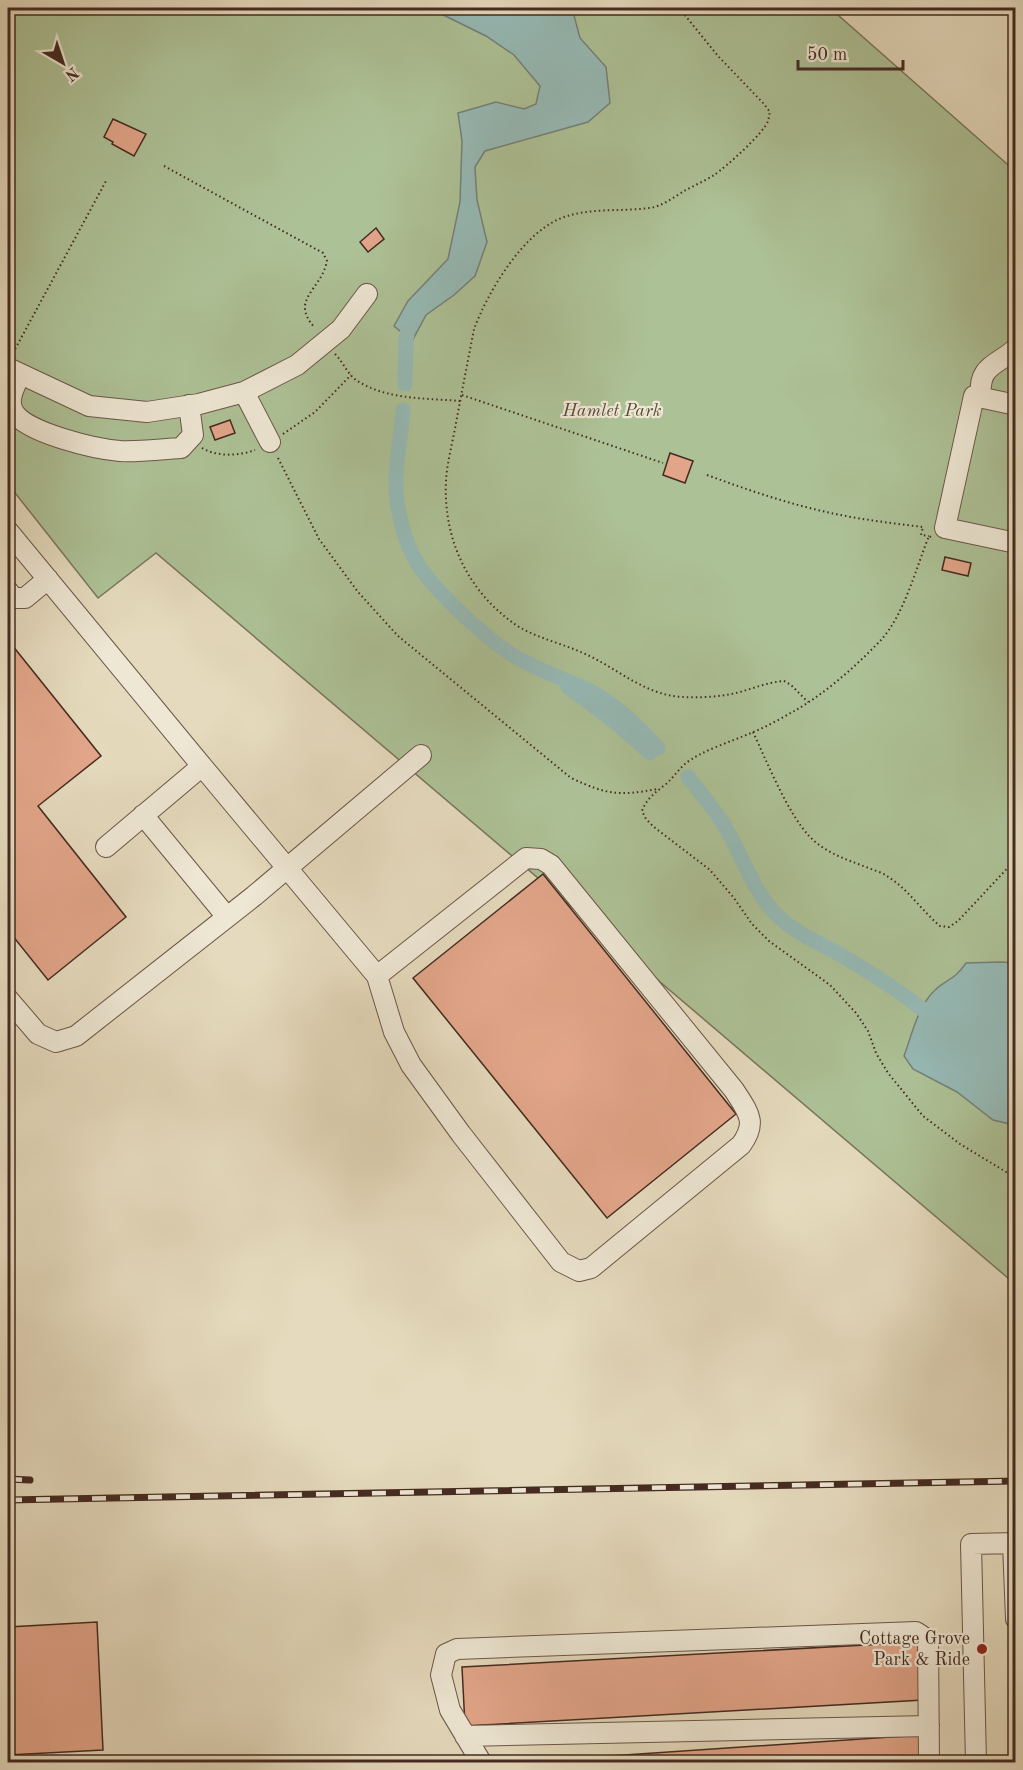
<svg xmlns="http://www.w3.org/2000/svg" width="1023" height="1770" viewBox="0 0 1023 1770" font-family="'Old Standard TT',serif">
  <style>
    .green { fill: #adc196; stroke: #78765c; stroke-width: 1.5 }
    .water { fill: #96bab6; stroke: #75807a; stroke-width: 1.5 }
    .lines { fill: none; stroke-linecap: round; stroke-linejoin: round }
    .canal { stroke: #96bab6; stroke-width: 15 }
    .building { fill: #e2a589; stroke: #442a21; stroke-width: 1.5 }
    .minor-casing { stroke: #6c5648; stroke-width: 22 }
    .path { stroke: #442a21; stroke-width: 2; stroke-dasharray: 1.5 3; stroke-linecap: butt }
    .minor { stroke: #eee7d4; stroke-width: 20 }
    .rail-casing { stroke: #442a21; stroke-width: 7 }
    .rail { stroke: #eee7d4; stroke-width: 4.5; stroke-dasharray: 14; stroke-linecap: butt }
    .poi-dot { fill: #8f2418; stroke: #eee7d4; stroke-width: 2 }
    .labels { text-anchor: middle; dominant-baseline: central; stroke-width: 4.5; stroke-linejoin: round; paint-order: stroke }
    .park-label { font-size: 18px; font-style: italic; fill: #594838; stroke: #eee7d4 }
    .poi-label { font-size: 18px; fill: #442a21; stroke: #eee7d4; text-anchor: end }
  </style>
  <rect width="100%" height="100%" fill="#e5dabd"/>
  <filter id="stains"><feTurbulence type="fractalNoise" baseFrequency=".00333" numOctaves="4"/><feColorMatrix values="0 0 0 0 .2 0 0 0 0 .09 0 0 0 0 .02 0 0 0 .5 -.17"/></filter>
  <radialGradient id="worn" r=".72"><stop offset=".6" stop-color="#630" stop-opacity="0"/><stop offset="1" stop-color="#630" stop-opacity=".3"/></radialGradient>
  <path class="green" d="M 8,8 L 707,8 L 709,9 L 712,8 L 830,8 L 1015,171 L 1015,1284 L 156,553 L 98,598 L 8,484 Z"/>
  <path class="water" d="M 429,8 L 572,8 L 580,38 L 606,67 L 610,103 L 588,122 L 485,151 L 475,167 L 477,200 L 487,242 L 475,276 L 454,295 L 426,315 L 412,341 L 394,326 L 408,301 L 448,259 L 460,202 L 462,141 L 458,113 L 496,102 L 524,109 L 536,104 L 540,86 L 514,55 L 486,36 Z
    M 1001,962 L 1015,963 L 1015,1128 L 1010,1124 L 993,1120 L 957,1092 L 913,1069 L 904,1056 C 912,1035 917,1008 934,991 C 946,979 954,981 966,963 Z"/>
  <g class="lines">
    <path class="canal" d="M 405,384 L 406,339 L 409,323
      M 403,410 C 401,440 393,471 397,501 C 400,521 406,544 416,561 C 432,589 490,643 518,658 C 540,671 565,679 588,690 C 615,703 637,726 658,748
      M 568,687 L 614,721 L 650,753
      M 688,777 C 702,795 717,812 728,832 C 745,862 754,894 780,918 C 796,933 815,941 834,951 C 865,969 894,987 922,1009"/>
  </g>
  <path class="building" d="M 113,119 L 146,134 L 134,156 L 112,144 L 113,142 L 104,137 Z
    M 376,228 L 384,239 L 368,252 L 360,242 Z
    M 230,420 L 235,433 L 215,440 L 210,427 Z
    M 670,453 L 693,461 L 685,483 L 663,475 Z
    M 945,557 L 971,563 L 968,576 L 942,570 Z
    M 8,640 L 101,756 L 38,806 L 126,917 L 48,980 L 8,930 Z
    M 543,874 L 736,1114 L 607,1218 L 413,978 Z
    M 97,1622 L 103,1750 L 8,1755 L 8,1627 Z
    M 920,1642 L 923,1700 L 465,1726 L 462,1667 Z
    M 920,1735 L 921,1762 L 521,1762 Z"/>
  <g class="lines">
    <g class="minor-casing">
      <path id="minor" d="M 8,368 L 89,406 L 147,412 L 199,404 L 244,392 L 297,365 L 341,329 L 367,294
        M 20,375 C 15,386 7,399 13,411 C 25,433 96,449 120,451 C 140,452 161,449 181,448 L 193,435 L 189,405
        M 244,392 L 270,442
        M 980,397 C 981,389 980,380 985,373 C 992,362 1007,358 1016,348
        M 1016,405 L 974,396 L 945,528 L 1016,543
        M 8,531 L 202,766 L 106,847
        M 8,591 L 13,598 L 25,598 L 48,579
        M 202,766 L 377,976 L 394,1032 L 411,1065 L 461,1134 L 561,1262 L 579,1271 L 591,1268 L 741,1145 C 758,1122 748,1112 734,1090 L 551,865 L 541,859 L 526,858 L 377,976
        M 143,815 L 227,917
        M 8,999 L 38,1034 L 56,1042 L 76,1036 L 254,896 L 421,755
        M 1013,1543 L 1016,1619
        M 465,1736 L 929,1726
        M 481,1762 L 450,1710 L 441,1675 L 446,1654 L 457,1649 L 916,1632 L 928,1640 L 929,1762
        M 976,1762 L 971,1544 L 1016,1543"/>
    </g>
    <path class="path" d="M 679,8 L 718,56 L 764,104 L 770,112 C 769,115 769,118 768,121 C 764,133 726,167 714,175 C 705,181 695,185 686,190 C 675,196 662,207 649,208 C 619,212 588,207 559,219 C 521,236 488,292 474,329 C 468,360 462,391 456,423 C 453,441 447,462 446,481 C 443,539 468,592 516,625 C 536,638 561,643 583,653 C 616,667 644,695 682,697 C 699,698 718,697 736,693 C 752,689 768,682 784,681 L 791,685 L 808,702
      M 164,166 L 323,253 L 327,261 C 321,291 289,299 315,328
      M 13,353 L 106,181
      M 335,354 C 344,363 348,376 359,382 C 389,400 427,398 460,401
      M 462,395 L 663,463
      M 283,434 L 315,412 L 351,375
      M 202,448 C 217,457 239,456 255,450
      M 278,458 L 319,539 L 358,592 L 398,636 L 571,778 C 608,795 618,796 658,789
      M 707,475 C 745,489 783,502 822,511 C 856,519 890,523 923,527 L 921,535 L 929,536
      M 931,537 L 929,536 C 916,568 904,615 881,640 C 856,666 827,692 796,710 C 782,718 766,727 751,733 C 733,741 700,751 685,764 C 678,770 673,778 666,784 C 656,792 646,799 642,811 L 646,819 L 654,827 L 710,870 L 734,898 L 752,924 L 769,941 L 830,985 L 856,1013 L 868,1031 L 876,1053 L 888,1073 L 923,1116 L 960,1144 L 1016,1178
      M 753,732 C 767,762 788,814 810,837 C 826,853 845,859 866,867 C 873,870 881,872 887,876 C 908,889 922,911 940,926 L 949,927 L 958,921 L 1016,859"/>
    <use href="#minor" class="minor"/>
    <g class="rail-casing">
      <path id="rail" d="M 8,1479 L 30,1480
        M 8,1500 L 1016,1481"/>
    </g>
    <use href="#rail" class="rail"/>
  </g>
  <circle class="poi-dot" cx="982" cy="1649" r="6"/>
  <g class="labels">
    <g class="park-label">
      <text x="612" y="411">Hamlet Park</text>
    </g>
    <g class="poi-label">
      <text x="970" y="1639">Cottage Grove<tspan x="970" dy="21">Park &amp; Ride</tspan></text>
    </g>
  </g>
  <rect width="1023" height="1770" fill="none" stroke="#e5dabd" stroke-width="30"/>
  <rect x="9" y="9" width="1005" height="1752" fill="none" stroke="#442a21" stroke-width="3"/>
  <rect x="15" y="15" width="993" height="1740" fill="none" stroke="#442a21" stroke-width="1.5"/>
  <g transform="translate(63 63) rotate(141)" stroke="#eee7d4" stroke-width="4.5" paint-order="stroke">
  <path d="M0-4.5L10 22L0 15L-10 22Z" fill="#442a21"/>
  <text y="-9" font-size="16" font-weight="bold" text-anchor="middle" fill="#442a21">N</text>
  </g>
  <path d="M798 60v9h105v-9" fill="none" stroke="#442a21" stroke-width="3"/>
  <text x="807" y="60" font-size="18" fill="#442a21" stroke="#eee7d4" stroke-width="4.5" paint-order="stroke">50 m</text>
  <rect width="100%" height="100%" filter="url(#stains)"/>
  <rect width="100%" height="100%" fill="url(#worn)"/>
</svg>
